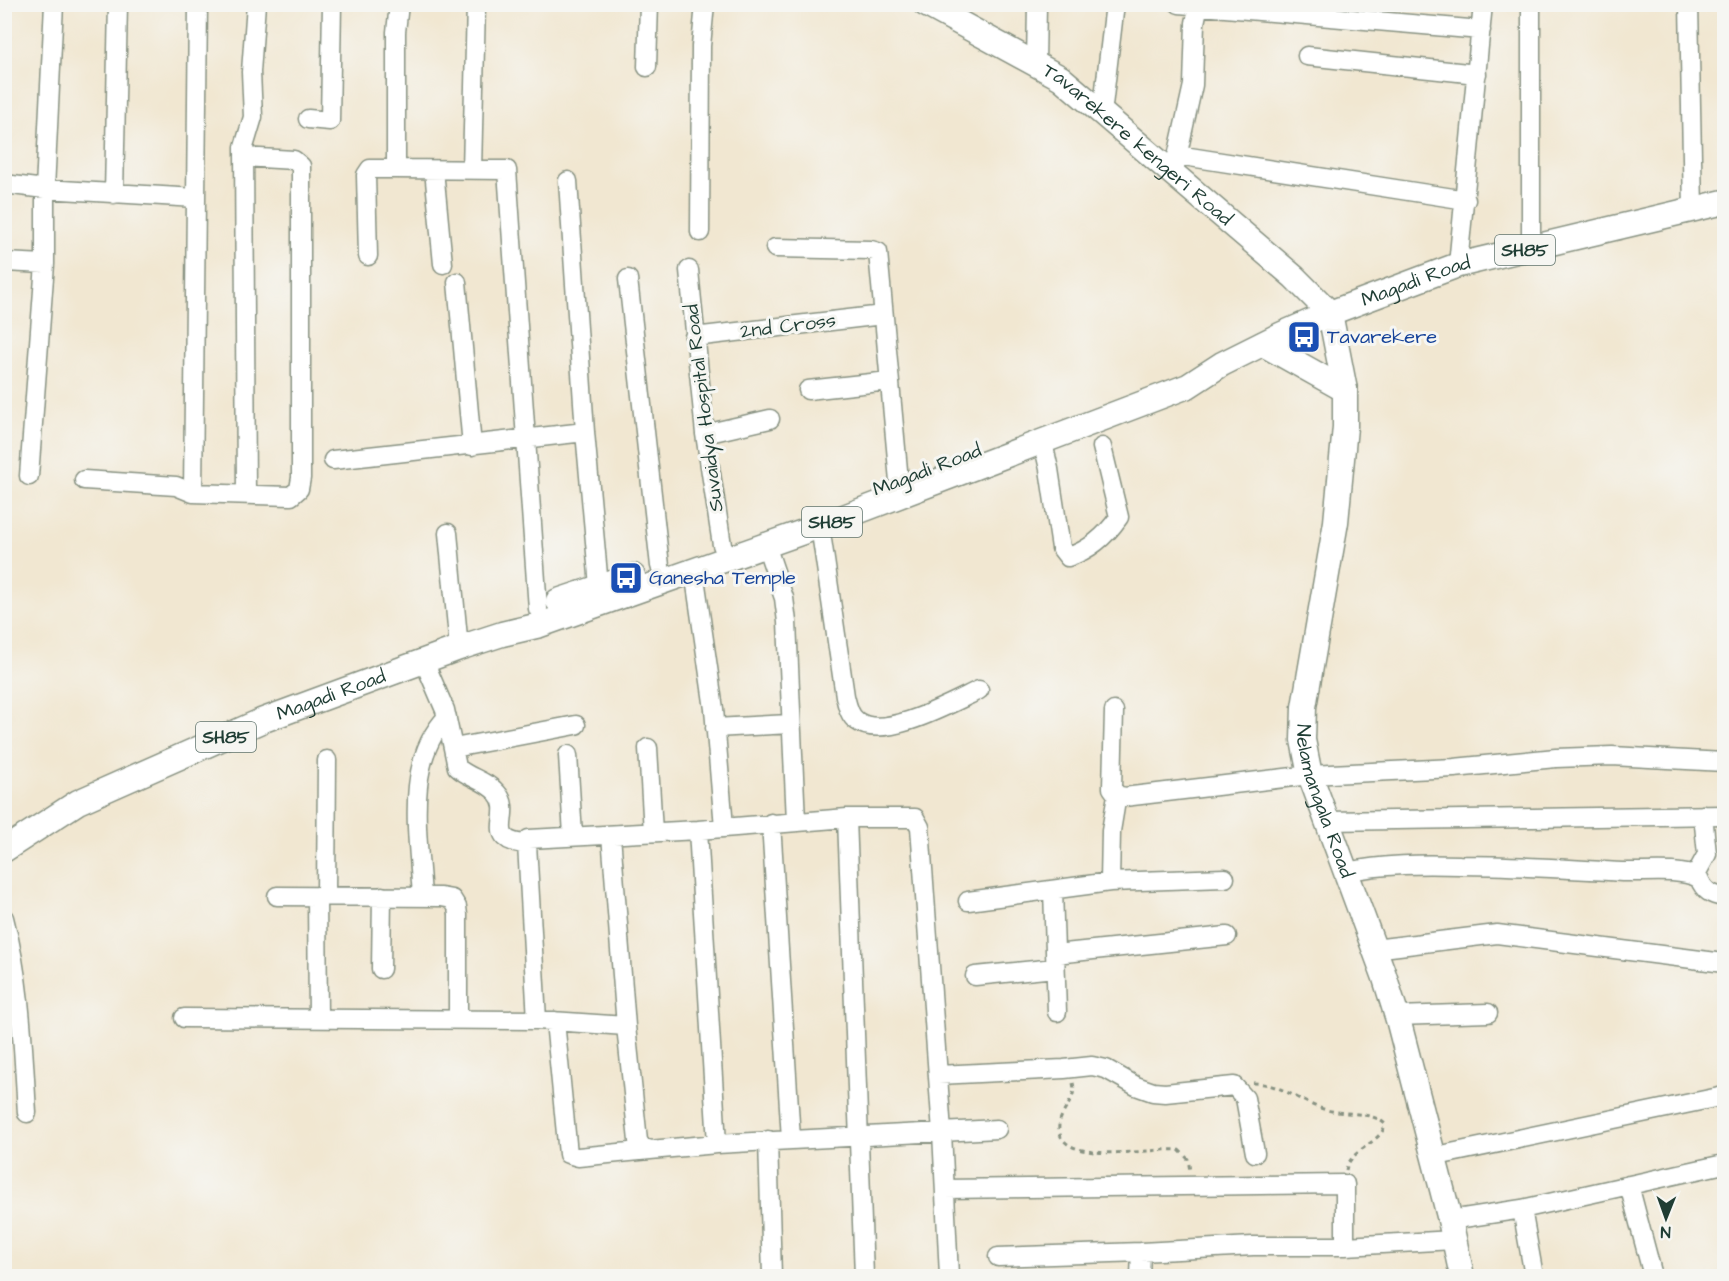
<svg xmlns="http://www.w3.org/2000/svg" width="1729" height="1281" viewBox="0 0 1729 1281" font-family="'Architects Daughter',sans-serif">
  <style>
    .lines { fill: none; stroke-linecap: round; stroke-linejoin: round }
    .minor-casing { stroke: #889282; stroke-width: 21 }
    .major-casing { stroke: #889282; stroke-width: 27 }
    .path { stroke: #889282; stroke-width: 3; stroke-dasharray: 4.5 4.5; stroke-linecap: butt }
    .minor { stroke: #fff; stroke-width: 18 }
    .major { stroke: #fff; stroke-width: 24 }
    .labels { text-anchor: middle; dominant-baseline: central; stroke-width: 6; stroke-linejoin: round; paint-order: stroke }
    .shield { fill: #f6f6f2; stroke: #60746d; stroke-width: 1.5 }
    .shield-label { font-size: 18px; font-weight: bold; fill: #1f3d34 }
    .street-label { font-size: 20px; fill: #1f3d34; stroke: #f6f6f2 }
    .transit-label { font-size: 20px; fill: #164399; stroke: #f6f6f2; text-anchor: start }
  </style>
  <rect width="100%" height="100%" fill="#f6f6f2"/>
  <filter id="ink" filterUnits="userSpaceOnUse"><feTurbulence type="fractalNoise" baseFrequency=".0167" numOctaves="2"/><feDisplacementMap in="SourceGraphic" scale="12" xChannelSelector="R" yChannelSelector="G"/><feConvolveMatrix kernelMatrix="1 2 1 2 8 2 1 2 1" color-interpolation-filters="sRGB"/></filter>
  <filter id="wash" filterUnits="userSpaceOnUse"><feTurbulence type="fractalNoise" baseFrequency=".008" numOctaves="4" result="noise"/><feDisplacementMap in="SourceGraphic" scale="24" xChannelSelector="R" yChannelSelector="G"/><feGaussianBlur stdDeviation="1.35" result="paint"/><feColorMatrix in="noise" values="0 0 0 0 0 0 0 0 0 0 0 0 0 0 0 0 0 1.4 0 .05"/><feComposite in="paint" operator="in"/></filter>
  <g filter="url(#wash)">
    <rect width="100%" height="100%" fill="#f1e7d1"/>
  </g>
  <g filter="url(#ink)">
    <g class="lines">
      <g class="minor-casing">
        <path id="minor" d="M 399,4 L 396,32 L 396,169 L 507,170 L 538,609
          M 1179,4 L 1481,30
          M 1531,4 L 1531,248
          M 1689,4 L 1693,210
          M 1307,56 L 1477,74
          M 1036,64 L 1037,4
          M 647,67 L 649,4
          M 1102,114 L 1115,4
          M 308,119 L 330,121 L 332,4
          M 1177,155 L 1466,200
          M 1175,166 L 1193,85 L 1195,23 L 1199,4
          M 434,170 L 443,264
          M 472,170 L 476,4
          M 568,181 L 585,432 L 599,586
          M 4,184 L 45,189 L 196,198
          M 114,194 L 118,4
          M 700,232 L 701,46 L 705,4
          M 775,248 L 871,250 L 878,252 L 899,481
          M 368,256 L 366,175 L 370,169 L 396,169
          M 4,262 L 45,264
          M 1458,265 L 1483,4
          M 689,270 L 705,434 L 722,545
          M 628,279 L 660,566
          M 457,282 L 472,446
          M 694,337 L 883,315
          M 808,390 L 889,381
          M 705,434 L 770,419
          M 1043,443 L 1049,469 L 1061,548 L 1068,557 C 1090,550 1106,536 1119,517 L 1102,447
          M 333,460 L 585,432
          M 29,476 L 45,264 L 45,189 L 54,4
          M 84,480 L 176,486 L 193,493 L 291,496 L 299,489 L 301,478 L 301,166 L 294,160 L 244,157
          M 193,493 L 198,4
          M 246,495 L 244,147 L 253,117 L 251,72 L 256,4
          M 820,526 L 845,696 C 847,704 849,716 857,721 C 884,741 953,702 979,690
          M 448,533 L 459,648
          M 766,545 L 784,598 L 787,622 L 796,821
          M 694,571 L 714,709 L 724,827
          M 424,661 L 445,710 L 457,767 C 468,778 486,780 497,793 C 516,813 481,841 527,844
          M 1114,711 L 1112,788 L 1117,795 L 1124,797 L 1310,775 L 1454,768 L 1556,758 L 1612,756 L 1724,762
          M 715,728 L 790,724
          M 454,748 L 576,725
          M 648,748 L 653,832
          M 568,755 L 573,835
          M 847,818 L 864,1276
          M 1327,821 L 1724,815
          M 771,823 L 791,1139
          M 698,830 L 717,1144 L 997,1129
          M 611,835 L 626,1026 L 638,1141 L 642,1147 L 650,1150 L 717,1144
          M 1346,872 C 1384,864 1421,864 1460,865 C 1514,865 1568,869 1622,872 C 1647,873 1676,868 1699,878 C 1704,891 1711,895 1724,897
          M 1695,876 L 1707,854 L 1703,815
          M 1110,882 L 1111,831 L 1117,795
          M 1053,890 L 1057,1012
          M 277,896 L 441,897 L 452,899 L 457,907 L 458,915 L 458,1019
          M 317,896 L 318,1019
          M 326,896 L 327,760
          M 422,897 C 419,839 403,762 447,717
          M 968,901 L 1110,882 L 1225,878
          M 4,918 C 21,982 23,1047 27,1113
          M 1374,949 L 1497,934 L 1724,963
          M 1055,954 L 1227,936
          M 381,969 L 382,896
          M 975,976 L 1055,968
          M 1397,1016 L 1488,1013
          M 184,1018 L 537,1020 L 626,1026
          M 537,1020 L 527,844 L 529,839 L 698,830 L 847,818 L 915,818 L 920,827 L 942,1132 L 949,1276
          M 555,1021 L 568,1154 L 578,1157 L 650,1150
          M 938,1075 L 1064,1069 L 1092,1066 L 1106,1069 L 1136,1086 L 1153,1092 L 1165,1093 L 1234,1086 L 1245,1098 L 1255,1153
          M 768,1140 L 772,1276
          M 1432,1157 L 1724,1096
          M 1629,1185 L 1653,1276
          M 945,1189 L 1345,1184 L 1345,1246
          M 1522,1209 L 1534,1276
          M 1450,1220 L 1522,1209 L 1724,1164
          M 998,1257 L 1141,1252
          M 1140,1276 L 1141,1252 L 1253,1246 L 1345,1246 L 1454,1240"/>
      </g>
      <g class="major-casing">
        <g id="major">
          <path id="s1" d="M 925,4 L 1061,78 L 1294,277 L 1330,313"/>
          <path id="s2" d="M 1330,313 L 1345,390 L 1345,427 L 1336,522 L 1304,707 L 1303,740 L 1310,775 L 1384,975 L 1399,1023 L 1450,1220 L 1462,1276"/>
          <path d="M 1263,344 L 1345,390"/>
          <path d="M 558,601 L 633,576"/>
          <path id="s3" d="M 4,850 L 78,802 L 261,721 L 459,648 L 502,634 L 540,625 L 820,526 L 1188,386 L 1222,364 L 1282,334 L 1330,313 L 1458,265 L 1724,202"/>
        </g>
      </g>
      <path class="path" d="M 1073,1083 C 1078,1101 1057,1112 1059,1130 C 1064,1167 1153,1147 1179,1150 L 1188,1159 L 1190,1171
        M 1253,1083 C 1282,1083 1301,1104 1327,1110 C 1344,1115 1372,1111 1385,1124 C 1383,1142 1350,1149 1346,1170"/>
      <use href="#minor" class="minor"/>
      <use href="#major" class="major"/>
    </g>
  </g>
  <defs>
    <g id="bus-square" transform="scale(1.725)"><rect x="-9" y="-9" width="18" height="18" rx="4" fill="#1a4fb4" stroke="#f6f6f2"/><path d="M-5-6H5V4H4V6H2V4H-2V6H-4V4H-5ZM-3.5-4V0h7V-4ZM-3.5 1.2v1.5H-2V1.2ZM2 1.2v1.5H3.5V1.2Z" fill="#fff"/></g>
  </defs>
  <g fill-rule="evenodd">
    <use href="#bus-square" x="1304" y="337"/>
    <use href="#bus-square" x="626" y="578"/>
  </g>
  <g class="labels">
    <g class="shield">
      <rect x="1495" y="235" width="60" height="30" rx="4.5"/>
      <rect x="802" y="507" width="60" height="30" rx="4.5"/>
      <rect x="196" y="722" width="60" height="30" rx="4.5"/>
    </g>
    <g class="shield-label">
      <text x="1525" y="250">SH85</text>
      <text x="832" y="522">SH85</text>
      <text x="226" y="737">SH85</text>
    </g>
    <g class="street-label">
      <text stroke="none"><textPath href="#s1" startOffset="256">Tavarekere kengeri Road</textPath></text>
      <text stroke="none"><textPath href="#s3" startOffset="1526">Magadi Road</textPath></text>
      <text transform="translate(788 326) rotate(-7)">2nd Cross</text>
      <text transform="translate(704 408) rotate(-97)">Suvaidya Hospital Road</text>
      <text transform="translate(927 470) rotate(-21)">Magadi Road</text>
      <text stroke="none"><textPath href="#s3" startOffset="363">Magadi Road</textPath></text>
      <text stroke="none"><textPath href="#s2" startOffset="496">Nelamangala Road</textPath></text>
    </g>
    <g class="transit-label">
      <text x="1327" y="337">Tavarekere</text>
      <text x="649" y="578">Ganesha Temple</text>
    </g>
  </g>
  <rect width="1729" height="1281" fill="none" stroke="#f6f6f2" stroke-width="24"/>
  <g transform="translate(1666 1218) rotate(181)" stroke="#f6f6f2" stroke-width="4.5" paint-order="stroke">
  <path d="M0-4.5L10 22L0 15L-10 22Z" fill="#1f3d34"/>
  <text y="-9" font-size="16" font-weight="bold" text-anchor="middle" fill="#1f3d34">N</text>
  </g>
</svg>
